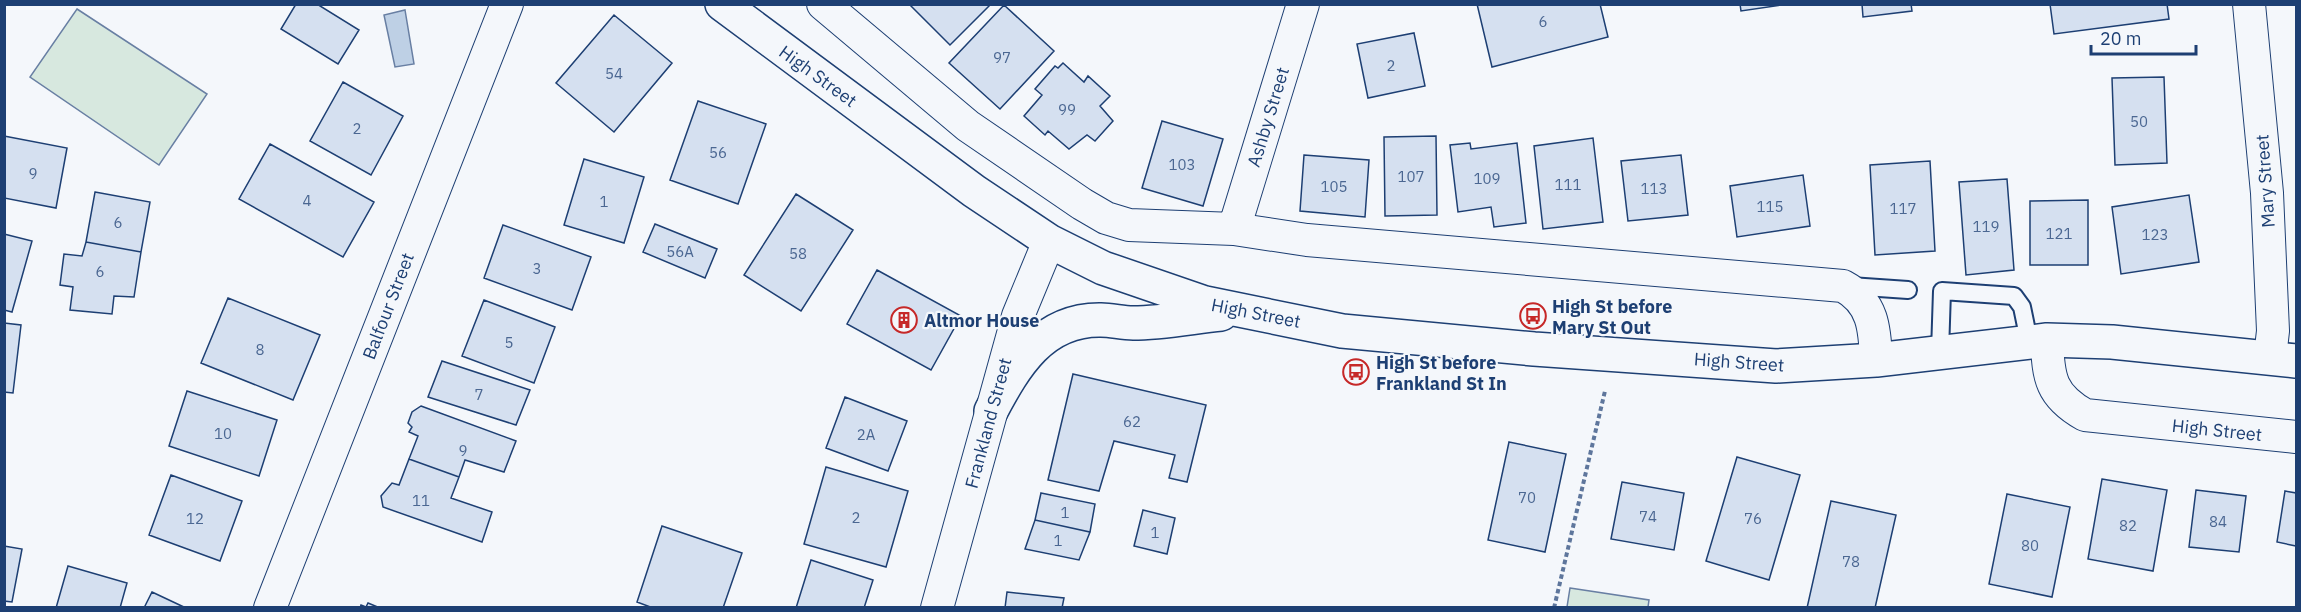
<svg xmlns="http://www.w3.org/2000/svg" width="2301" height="612" viewBox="0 0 2301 612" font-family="'IBM Plex Sans',sans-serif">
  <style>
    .green { fill: #d7e8df; stroke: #687fa3; stroke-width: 1.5 }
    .water { fill: #bed0e5; stroke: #687fa3; stroke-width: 1.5 }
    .building { fill: #d5e0f0; stroke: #1d3f73; stroke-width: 1.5 }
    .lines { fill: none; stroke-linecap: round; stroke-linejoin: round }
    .lane-casing { stroke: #1d3f73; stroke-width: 20 }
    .street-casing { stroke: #1d3f73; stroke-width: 34 }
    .secondary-casing { stroke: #1d3f73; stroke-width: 36 }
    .path { stroke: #5e769c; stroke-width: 4; stroke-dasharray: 4.5 3; stroke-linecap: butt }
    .lane { stroke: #f4f7fb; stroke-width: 16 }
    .street { stroke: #f4f7fb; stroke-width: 32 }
    .secondary { stroke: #f4f7fb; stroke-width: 33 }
    .labels { text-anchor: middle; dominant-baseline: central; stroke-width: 4.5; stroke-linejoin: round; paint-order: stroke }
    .number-label { font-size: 15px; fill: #4b6792 }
    .street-label { font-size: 18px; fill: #1d3f73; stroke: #f4f7fb }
    .poi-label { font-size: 18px; font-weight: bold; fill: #1d3f73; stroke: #f4f7fb; text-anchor: start }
  </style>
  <rect width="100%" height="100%" fill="#f4f7fb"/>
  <path class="green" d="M 77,9 L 207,94 L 159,165 L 30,77 Z
    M 1570,588 L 1649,600 L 1648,607 L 1567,607 Z"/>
  <path class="water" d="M 405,10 L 414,64 L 395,67 L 384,15 Z"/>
  <path class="building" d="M 296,4 L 317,4 L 359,30 L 338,64 L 281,29 Z
    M 909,4 L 991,4 L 950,45 Z
    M 1477,4 L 1600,4 L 1608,37 L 1492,67 Z
    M 1740,4 L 1788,4 L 1741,11 Z
    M 1862,4 L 1911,4 L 1912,11 L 1863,17 Z
    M 2050,4 L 2167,4 L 2169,19 L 2054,34 Z
    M 1004,5 L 1054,51 L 1000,109 L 949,63 Z
    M 614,15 L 672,63 L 614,132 L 556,83 Z
    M 1414,33 L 1425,86 L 1368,98 L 1357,44 Z
    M 1063,63 L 1084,82 L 1088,76 L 1110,96 L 1100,106 L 1113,121 L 1095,141 L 1087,135 L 1069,149 L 1048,131 L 1045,135 L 1024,116 L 1042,95 L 1035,89 L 1055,66 L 1058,68 Z
    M 2164,77 L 2167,163 L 2115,165 L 2112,78 Z
    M 343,82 L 403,116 L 371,175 L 310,141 Z
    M 698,101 L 766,124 L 738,204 L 670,180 Z
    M 1162,121 L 1223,139 L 1203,206 L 1142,188 Z
    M 4,136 L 67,148 L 56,208 L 4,198 Z
    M 1436,136 L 1437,215 L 1385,216 L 1384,137 Z
    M 1593,138 L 1603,222 L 1543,229 L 1534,146 Z
    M 1470,143 L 1471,149 L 1517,143 L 1526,223 L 1494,227 L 1491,207 L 1458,212 L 1450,145 Z
    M 270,144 L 374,202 L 343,257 L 239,199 Z
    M 1304,155 L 1369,160 L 1365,217 L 1300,211 Z
    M 1681,155 L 1688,215 L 1628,221 L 1621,161 Z
    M 584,159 L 644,177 L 624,243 L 564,225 Z
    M 1930,161 L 1935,251 L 1875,255 L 1870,165 Z
    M 1803,175 L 1810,226 L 1737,237 L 1730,186 Z
    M 2007,179 L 2014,270 L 1966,275 L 1959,182 Z
    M 95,192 L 150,202 L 141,252 L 86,242 Z
    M 796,194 L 853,230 L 801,311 L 744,275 Z
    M 2189,195 L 2199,262 L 2121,274 L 2112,207 Z
    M 2088,200 L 2088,265 L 2030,265 L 2030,201 Z
    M 655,224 L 717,249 L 705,278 L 643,252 Z
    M 503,225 L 591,257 L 572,310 L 484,278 Z
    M 4,234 L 32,241 L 12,312 L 4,310 Z
    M 86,242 L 141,252 L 134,297 L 114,296 L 112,314 L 70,310 L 73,287 L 60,285 L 64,254 L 82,256 Z
    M 877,270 L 961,316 L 931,370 L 847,324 Z
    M 228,298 L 320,335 L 293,400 L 201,363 Z
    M 484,300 L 555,327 L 534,383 L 462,356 Z
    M 4,323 L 21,325 L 13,393 L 4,392 Z
    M 442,361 L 530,390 L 516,425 L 428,397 Z
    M 1073,374 L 1206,405 L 1187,482 L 1169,478 L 1175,455 L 1114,441 L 1099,491 L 1048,480 Z
    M 187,391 L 277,420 L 259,476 L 169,446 Z
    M 845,397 L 907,421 L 888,471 L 826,448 Z
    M 421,406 L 516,441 L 504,472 L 465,460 L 459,477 L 409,459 L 418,436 L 409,432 L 412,427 L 408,423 L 412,412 Z
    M 1509,442 L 1566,454 L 1545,552 L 1488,540 Z
    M 1737,457 L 1800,475 L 1769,580 L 1706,561 Z
    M 409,459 L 459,477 L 451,498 L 492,512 L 482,542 L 383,507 L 381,496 L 392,483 L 399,485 Z
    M 826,467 L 908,491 L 886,567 L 804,544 Z
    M 171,475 L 242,501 L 220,561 L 149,535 Z
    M 2102,479 L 2167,490 L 2153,571 L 2088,559 Z
    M 1622,482 L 1684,493 L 1674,550 L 1611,539 Z
    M 2196,490 L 2246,496 L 2239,552 L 2189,547 Z
    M 2285,491 L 2296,493 L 2296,546 L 2277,542 Z
    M 1041,493 L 1095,504 L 1090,532 L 1035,520 Z
    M 2007,494 L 2070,507 L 2052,597 L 1989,584 Z
    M 1831,501 L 1896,515 L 1875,608 L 1807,608 Z
    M 1143,510 L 1175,518 L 1167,554 L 1134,546 Z
    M 1035,520 L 1090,532 L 1079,560 L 1025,549 Z
    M 662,526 L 742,553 L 723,608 L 653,608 L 637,602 Z
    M 4,546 L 22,549 L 12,602 L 4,601 Z
    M 811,560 L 873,580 L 864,608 L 796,608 Z
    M 68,566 L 127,583 L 120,608 L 56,608 Z
    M 152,592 L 186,608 L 144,608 Z
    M 1007,592 L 1064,598 L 1062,608 L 1005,608 Z
    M 368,603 L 380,608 L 360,608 L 361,605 L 366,607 Z"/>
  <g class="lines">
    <g class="lane-casing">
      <path id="lane" d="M 1850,286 L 1908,290
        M 1940,352 L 1942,291 L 2014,296 L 2022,307 L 2029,341"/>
    </g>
    <g class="street-casing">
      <path id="street" d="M 823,4 L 968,126 L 1082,204 L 1106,218 L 1129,225 L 1234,229 L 1307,240 L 1843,286 C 1873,302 1875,329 1876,360
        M 2249,4 L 2267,193 L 2273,331 L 2270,357
        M 1234,229 L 1303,4
        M 2047,340 C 2048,378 2051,396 2085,415 L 2296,437
        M 270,608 L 507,4
        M 937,608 L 1018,316 L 1049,241"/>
    </g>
    <g class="secondary-casing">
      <path id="secondary" d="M 722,4 L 974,191 L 1049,241 L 1103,268 L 1205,303 L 1342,331 L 1534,349 L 1776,366 L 1876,360 L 2047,340 L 2112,342 L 2296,361
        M 991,411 C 1015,366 1042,319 1101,320 C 1112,320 1122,323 1133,323 C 1162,323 1192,317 1221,314"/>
    </g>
    <path class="path" d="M 1554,608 L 1605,391"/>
    <use href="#lane" class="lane"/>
    <use href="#street" class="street"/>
    <use href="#secondary" class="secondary"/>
  </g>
  <defs>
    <g id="bus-ring" transform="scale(1.35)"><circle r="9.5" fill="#f4f7fb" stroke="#c62828" stroke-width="1.5"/><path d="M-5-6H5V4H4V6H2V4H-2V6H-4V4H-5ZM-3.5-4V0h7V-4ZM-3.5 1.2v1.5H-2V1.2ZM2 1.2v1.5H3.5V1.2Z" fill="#c62828"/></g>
    <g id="building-ring" transform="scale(1.35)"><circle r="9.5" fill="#f4f7fb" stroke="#c62828" stroke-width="1.5"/><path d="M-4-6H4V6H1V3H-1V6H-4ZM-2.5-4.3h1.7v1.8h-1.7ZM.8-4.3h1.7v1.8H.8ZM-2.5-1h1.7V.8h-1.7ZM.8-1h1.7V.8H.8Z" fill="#c62828"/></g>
  </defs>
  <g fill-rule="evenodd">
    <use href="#bus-ring" x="1533" y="316"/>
    <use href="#building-ring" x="904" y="320"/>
    <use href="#bus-ring" x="1356" y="372"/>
  </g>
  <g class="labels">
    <g class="number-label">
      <text x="1543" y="21">6</text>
      <text x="1002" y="57">97</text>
      <text x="1391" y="65">2</text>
      <text x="614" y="73">54</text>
      <text x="1067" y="109">99</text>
      <text x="2139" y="121">50</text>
      <text x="357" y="128">2</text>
      <text x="718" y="152">56</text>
      <text x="1182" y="164">103</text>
      <text x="33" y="173">9</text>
      <text x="1411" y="176">107</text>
      <text x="1487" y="178">109</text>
      <text x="1568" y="184">111</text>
      <text x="1334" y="186">105</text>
      <text x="1654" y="188">113</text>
      <text x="307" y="200">4</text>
      <text x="604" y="201">1</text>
      <text x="1770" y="206">115</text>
      <text x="1903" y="208">117</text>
      <text x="118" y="222">6</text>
      <text x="1986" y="226">119</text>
      <text x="2059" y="233">121</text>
      <text x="2155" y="234">123</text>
      <text x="680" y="251">56A</text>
      <text x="798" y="253">58</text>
      <text x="537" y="268">3</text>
      <text x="100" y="271">6</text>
      <text x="509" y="342">5</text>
      <text x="260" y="349">8</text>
      <text x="479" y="394">7</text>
      <text x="1132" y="421">62</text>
      <text x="223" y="433">10</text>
      <text x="866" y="434">2A</text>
      <text x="463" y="450">9</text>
      <text x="1527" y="497">70</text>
      <text x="421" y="500">11</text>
      <text x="1065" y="512">1</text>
      <text x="1648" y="516">74</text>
      <text x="856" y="517">2</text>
      <text x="195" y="518">12</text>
      <text x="1753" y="518">76</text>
      <text x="2218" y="521">84</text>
      <text x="2128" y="525">82</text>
      <text x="1155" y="532">1</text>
      <text x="1058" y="540">1</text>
      <text x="2030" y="545">80</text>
      <text x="1851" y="561">78</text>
    </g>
    <g class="street-label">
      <text transform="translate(818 76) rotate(36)">High Street</text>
      <text transform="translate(1268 117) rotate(-73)">Ashby Street</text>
      <text transform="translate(2265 181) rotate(-94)">Mary Street</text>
      <text transform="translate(388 306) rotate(-69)">Balfour Street</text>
      <text transform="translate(1256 313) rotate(11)">High Street</text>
      <text transform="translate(1739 362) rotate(4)">High Street</text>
      <text transform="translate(988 423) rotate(-75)">Frankland Street</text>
      <text transform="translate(2217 430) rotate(6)">High Street</text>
    </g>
    <g class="poi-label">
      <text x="1552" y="306">High St before<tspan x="1552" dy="21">Mary St Out</tspan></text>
      <text x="924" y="320">Altmor House</text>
      <text x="1376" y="362">High St before<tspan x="1376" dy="21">Frankland St In</tspan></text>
    </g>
  </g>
  <rect width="2301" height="612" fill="none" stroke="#1d3f73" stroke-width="12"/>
  <path d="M2091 45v9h105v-9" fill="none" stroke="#1d3f73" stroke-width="3"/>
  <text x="2100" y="45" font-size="18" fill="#1d3f73" stroke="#f4f7fb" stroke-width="4.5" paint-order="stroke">20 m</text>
</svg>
